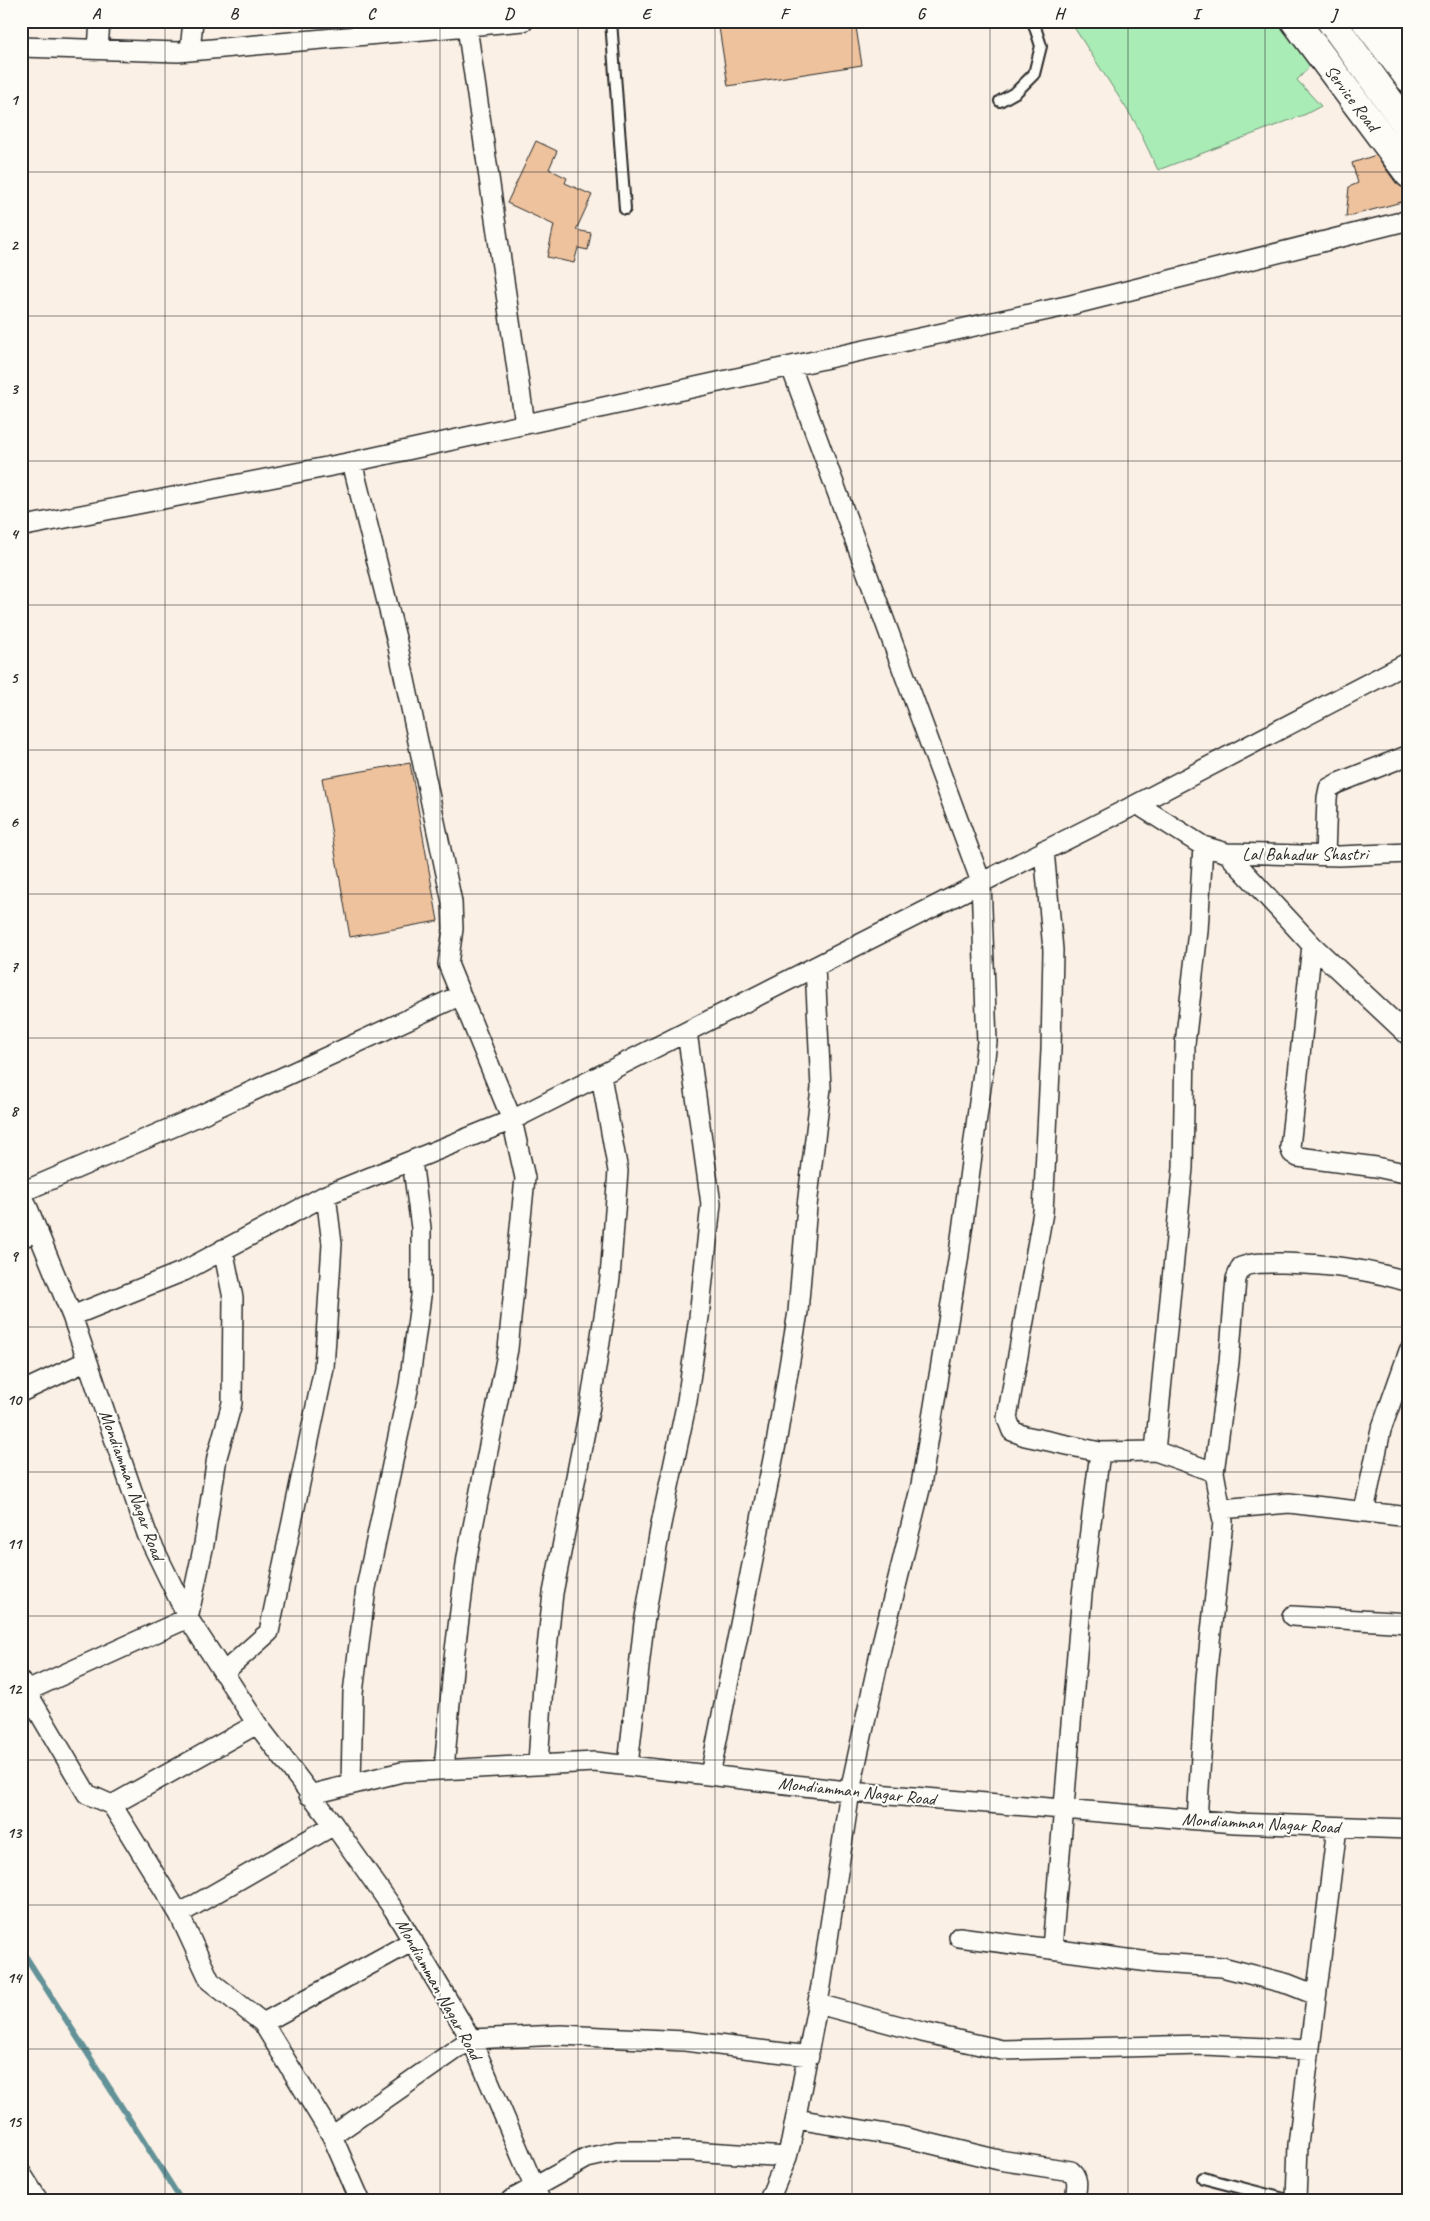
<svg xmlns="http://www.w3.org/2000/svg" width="1430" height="2221" viewBox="0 0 1430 2221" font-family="Caveat,sans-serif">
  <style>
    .green { fill: #a9ecb6; stroke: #6a8c70 }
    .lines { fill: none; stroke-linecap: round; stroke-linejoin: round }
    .stream { stroke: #629298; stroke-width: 6 }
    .building { fill: #edc29d; stroke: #2b2b2b }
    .lane-casing { stroke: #2b2b2b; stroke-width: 14 }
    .street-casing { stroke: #2b2b2b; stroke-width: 22 }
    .secondary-casing { stroke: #2b2b2b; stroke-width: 31 }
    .highway-casing { stroke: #2b2b2b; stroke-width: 31 }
    .lane { stroke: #fdfcf7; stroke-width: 10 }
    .street { stroke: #fdfcf7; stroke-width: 19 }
    .secondary { stroke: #fdfcf7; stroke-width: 28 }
    .highway { stroke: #fdfcf7; stroke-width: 28 }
    .grid { fill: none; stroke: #2b2b2b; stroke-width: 1; stroke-opacity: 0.55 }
    .labels { text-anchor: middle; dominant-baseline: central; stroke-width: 4; stroke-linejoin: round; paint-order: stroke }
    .street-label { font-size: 18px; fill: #2b2b2b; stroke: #fdfcf7 }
    .neatline { fill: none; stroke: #2b2b2b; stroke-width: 2 }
    .grid-label { font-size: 16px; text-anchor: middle; font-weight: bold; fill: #2b2b2b }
  </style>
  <rect width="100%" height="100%" fill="#faf0e5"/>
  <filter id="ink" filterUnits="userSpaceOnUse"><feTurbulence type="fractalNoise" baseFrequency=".02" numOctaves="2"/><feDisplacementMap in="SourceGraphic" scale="10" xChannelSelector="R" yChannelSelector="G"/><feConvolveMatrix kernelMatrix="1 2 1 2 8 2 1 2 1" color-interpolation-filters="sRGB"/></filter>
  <g filter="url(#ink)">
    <path class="green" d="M 1070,21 L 1282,21 L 1313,63 L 1297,80 L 1321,106 L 1306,114 L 1158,170 L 1135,122 Z"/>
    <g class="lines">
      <path class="stream" d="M 21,1949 L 181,2200"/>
    </g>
    <path class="building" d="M 718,21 L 855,21 L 862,65 L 728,86 Z
      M 536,141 L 557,151 L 549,169 L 567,178 L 565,183 L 592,195 L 576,230 L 591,233 L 588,250 L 578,248 L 574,263 L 547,257 L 554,225 L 507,203 Z
      M 1376,155 L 1396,183 L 1406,189 L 1409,193 L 1409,200 L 1346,217 L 1349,187 L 1358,183 L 1352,163 Z
      M 410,763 L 438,921 L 350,937 L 322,778 Z"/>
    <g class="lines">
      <g class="lane-casing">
        <path id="lane" d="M 611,21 L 625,209
          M 1000,101 L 1016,92 L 1034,74 L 1041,46 L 1033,21
          M 1203,2178 L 1288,2200"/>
      </g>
      <g class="street-casing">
        <path id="street" d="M 467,27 L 525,424
          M 21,47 L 178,52 L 524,21
          M 98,49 L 100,21
          M 190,51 L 193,21
          M 352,462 L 397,642 L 452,902 L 453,929 L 448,964 L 512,1120 L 525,1178 L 508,1349 L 467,1557 L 454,1658 L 444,1769
          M 21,524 L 25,526 L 352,462 L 1071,305 L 1409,220
          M 1137,804 L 1203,846 L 1227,853 L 1339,856 L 1409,853
          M 1044,850 L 1053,950 L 1051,1050 L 1043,1212 L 1007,1418 L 1012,1431 L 1025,1436 L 1100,1452 L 1155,1451 L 1214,1472 L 1223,1522 L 1206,1678 L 1197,1820
          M 1227,853 L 1312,945 L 1409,1036
          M 1325,856 L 1327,798 L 1329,788 L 1338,783 L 1409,755
          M 1312,945 L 1290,1147 L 1292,1153 L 1298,1157 L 1376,1167 L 1409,1174
          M 21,1191 L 72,1316 L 147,1534 L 188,1618 L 257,1724 L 334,1825 L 394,1910 L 471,2039 L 540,2200
          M 22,1192 L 194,1118 L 461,995
          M 21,1238 L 38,1231
          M 72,1316 L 184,1271 L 326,1195 L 512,1120 L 1137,804 L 1409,662
          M 21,1392 L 87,1361
          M 1155,1451 L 1183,1168 L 1185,1044 L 1198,931 L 1203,846
          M 1214,1472 L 1229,1362 L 1236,1279 L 1241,1267 C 1255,1262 1268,1263 1283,1263 C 1326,1264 1368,1269 1409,1282
          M 1221,1509 L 1289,1503 L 1409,1517
          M 1364,1511 L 1381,1430 L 1409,1351
          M 1292,1616 L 1409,1623
          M 223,1673 L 269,1632 L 324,1368 L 332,1244 L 326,1195
          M 21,1682 L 87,1794 L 112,1805 L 179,1914 L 210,1981 L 263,2023 L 332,2136 L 360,2200
          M 27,1691 L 188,1618 L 204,1544 L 217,1457 L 232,1403 L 233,1298 L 223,1249
          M 538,1764 L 543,1685 L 553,1593 L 590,1406 L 610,1278 L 618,1171 L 601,1076
          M 628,1765 L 644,1623 L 661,1524 L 687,1401 L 699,1317 L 711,1204 L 687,1032
          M 710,1775 L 776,1444 L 798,1312 L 807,1206 L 821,1088 L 815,967
          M 351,1784 L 353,1693 L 366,1588 L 409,1385 L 421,1296 L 421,1228 L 412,1161
          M 309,1795 L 402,1772 L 595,1762 L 864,1793 L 1235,1823 L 1409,1829
          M 112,1805 L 257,1724
          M 179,1914 L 334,1825
          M 959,1937 L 1157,1963 L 1222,1967 L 1288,1984 L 1316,1995
          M 1052,1948 L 1082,1594 L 1100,1452
          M 818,2004 L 922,2032 L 1002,2050 L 1203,2045 L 1309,2050
          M 263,2023 L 413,1941
          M 796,2119 L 899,2136 L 999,2160 L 1071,2171 C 1080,2179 1076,2189 1075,2200
          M 332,2136 L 471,2039 L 561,2035 L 685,2041 L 809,2056
          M 21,2173 L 38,2200
          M 511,2200 L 587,2158 L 618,2151 L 691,2151 L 787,2157
          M 769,2200 L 787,2157 L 791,2142 L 821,1986 L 850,1791 L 884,1635 L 921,1485 L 958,1261 L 987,1042 L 981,882 L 791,367
          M 1296,2200 L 1298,2145 L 1337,1827"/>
      </g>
      <g class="secondary-casing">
        <path id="secondary" d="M 1295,21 L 1409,174
          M 1395,21 L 1409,40"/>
      </g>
      <g class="highway-casing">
        <path id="highway" d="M 1331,21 L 1409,128
          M 1366,21 L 1409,78"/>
      </g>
      <use href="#lane" class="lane"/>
      <use href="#street" class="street"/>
      <use href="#secondary" class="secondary"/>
      <use href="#highway" class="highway"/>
    </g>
  </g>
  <path class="grid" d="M 165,21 L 165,2200M 302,21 L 302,2200M 440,21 L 440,2200M 578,21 L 578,2200M 715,21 L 715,2200M 852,21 L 852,2200M 990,21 L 990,2200M 1128,21 L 1128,2200M 1265,21 L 1265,2200M 21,172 L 1409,172M 21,316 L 1409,316M 21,461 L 1409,461M 21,605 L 1409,605M 21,750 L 1409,750M 21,894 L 1409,894M 21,1038 L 1409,1038M 21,1183 L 1409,1183M 21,1327 L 1409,1327M 21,1472 L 1409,1472M 21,1616 L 1409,1616M 21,1760 L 1409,1760M 21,1905 L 1409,1905M 21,2049 L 1409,2049"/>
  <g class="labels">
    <g class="street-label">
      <text transform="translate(1352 98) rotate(53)">Service Road</text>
      <text x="1305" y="854">Lal Bahadur Shastri</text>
      <text transform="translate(132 1485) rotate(70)">Mondiamman Nagar Road</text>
      <text transform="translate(857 1791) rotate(6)">Mondiamman Nagar Road</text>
      <text transform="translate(1261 1823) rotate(3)">Mondiamman Nagar Road</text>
      <text transform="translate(439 1989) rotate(61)">Mondiamman Nagar Road</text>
    </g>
  </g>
  <rect width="1430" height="2221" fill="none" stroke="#fdfcf7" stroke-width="55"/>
  <rect x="28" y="28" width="1374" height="2166" class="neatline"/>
  <g class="grid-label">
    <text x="96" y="19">A</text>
    <text x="234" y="19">B</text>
    <text x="371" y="19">C</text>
    <text x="509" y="19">D</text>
    <text x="646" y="19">E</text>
    <text x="784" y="19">F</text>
    <text x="921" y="19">G</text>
    <text x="1059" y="19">H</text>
    <text x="1196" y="19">I</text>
    <text x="1334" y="19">J</text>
    <text x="14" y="105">1</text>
    <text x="14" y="250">2</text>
    <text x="14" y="394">3</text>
    <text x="14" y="539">4</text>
    <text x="14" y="683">5</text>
    <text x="14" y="827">6</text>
    <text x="14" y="972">7</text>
    <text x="14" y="1116">8</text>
    <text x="14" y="1261">9</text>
    <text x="14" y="1405">10</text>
    <text x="14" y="1549">11</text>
    <text x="14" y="1694">12</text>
    <text x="14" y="1838">13</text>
    <text x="14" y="1983">14</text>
    <text x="14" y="2127">15</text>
  </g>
</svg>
